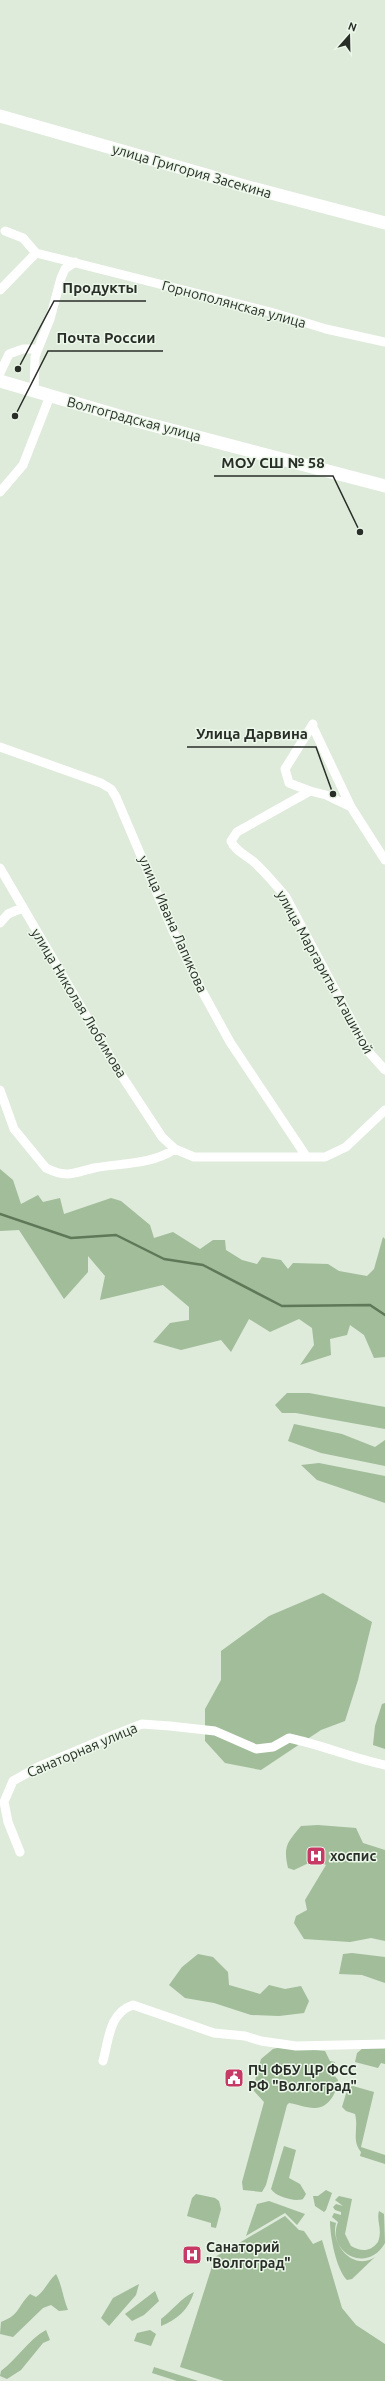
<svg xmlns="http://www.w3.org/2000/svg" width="385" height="2381" viewBox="0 0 385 2381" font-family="Ubuntu,sans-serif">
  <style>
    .green { fill: #a1bd99 }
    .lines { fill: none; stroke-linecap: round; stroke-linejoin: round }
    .stream { stroke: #5e7858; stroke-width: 2.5 }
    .street { stroke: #fff; stroke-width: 9 }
    .secondary { stroke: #fff; stroke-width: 13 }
    .labels { text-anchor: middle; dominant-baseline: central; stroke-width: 3; stroke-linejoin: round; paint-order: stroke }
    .street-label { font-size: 14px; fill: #292e28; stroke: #ebf7e8 }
    .poi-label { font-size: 14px; font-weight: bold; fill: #292e28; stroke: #ebf7e8; text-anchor: start }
    .leader { fill: none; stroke: #292e28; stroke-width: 1.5 }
    .callout-dot { fill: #292e28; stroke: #ebf7e8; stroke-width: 1.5 }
    .callout-label { font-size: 15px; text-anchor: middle; font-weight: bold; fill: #292e28; stroke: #ebf7e8; stroke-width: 3; stroke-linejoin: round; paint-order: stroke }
  </style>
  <rect width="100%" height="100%" fill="#deeada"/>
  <path class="green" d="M 0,1169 L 13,1180 L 21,1204 L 38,1195 L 43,1202 L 60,1198 L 64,1214 L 111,1198 L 121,1201 L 150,1225 L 154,1238 L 173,1232 L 200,1249 L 213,1240 L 225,1240 L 226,1250 L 242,1260 L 257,1264 L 262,1257 L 281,1260 L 288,1269 L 293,1263 L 328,1264 L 339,1271 L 367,1276 L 374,1269 L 383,1237 L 385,1239 L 385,1357 L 374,1358 L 364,1335 L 350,1325 L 347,1335 L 330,1339 L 331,1355 L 300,1365 L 314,1345 L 312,1328 L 299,1319 L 270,1332 L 249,1319 L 231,1352 L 221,1340 L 181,1350 L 153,1342 L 170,1323 L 189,1320 L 189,1307 L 163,1285 L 100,1300 L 105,1276 L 88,1256 L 88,1272 L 64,1299 L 19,1230 L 0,1231 Z
    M 287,1393 L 309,1393 L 385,1407 L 385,1429 L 296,1413 L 282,1413 L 275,1405 Z
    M 294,1424 L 342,1434 L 375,1447 L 385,1440 L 385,1466 L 321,1453 L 288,1441 Z
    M 319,1463 L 385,1476 L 385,1503 L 317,1480 L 301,1465 Z
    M 323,1593 L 372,1622 L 358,1680 L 345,1721 L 321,1730 L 261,1770 L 225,1763 L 205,1741 L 205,1709 L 221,1680 L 221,1651 L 269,1616 Z
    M 385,1703 L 385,1749 L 373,1745 L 375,1726 L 382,1704 Z
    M 318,1825 L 356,1828 L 363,1843 L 385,1850 L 385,1941 L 371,1938 L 350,1942 L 304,1939 L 294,1923 L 296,1916 L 307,1910 L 305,1900 L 326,1865 L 315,1860 L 294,1870 L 288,1868 C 283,1846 287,1843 301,1826 Z
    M 352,1953 L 385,1957 L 385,1983 L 362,1975 L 339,1974 L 343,1954 Z
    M 198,1954 L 213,1957 L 228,1972 L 229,1985 L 260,1994 L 269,1985 L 285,1989 L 301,1986 L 309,2001 L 304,2013 L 279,2016 L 251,2015 L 214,2003 L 185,1998 L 169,1985 L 182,1967 Z
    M 281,2047 L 325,2051 L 330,2061 L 335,2062 L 333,2074 L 338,2080 C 337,2093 328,2109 314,2108 C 306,2108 297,2104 289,2103 L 287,2105 L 266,2185 L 262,2192 L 243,2190 L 242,2182 L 264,2102 L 254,2091 L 254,2084 L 261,2059 L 273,2049 Z
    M 363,2048 L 385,2048 L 385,2064 L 381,2063 L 378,2068 L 355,2062 L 357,2053 Z
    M 353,2086 L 374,2092 L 361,2147 L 385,2155 L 385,2164 L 360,2156 L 361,2152 C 351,2140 359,2128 355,2114 L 346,2111 L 342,2107 L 348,2087 Z
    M 284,2146 L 296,2150 L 289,2178 L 300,2184 L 306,2194 L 303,2199 C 295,2202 276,2197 271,2189 Z
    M 326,2190 L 332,2193 L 326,2210 L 324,2212 L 315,2206 L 313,2196 L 318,2196 Z
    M 196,2194 L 215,2198 L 219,2201 L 221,2209 L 216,2228 L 211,2227 L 211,2223 L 187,2216 L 192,2198 Z
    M 339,2196 L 352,2199 L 345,2234 L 351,2246 C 362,2252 370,2252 378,2242 C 383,2229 376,2221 379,2211 L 384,2214 L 385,2243 C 367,2275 326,2252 338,2222 L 332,2217 L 334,2213 L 341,2215 L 341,2212 L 335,2210 L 333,2207 L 336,2204 L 343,2206 L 335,2200 Z
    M 269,2201 L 305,2214 L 297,2225 L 285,2213 L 246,2236 L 257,2204 Z
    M 285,2216 L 299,2230 L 304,2231 L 313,2244 L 322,2240 L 342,2308 L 356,2325 L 385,2344 L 385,2381 L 224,2381 L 180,2367 L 215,2257 Z
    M 330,2221 L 336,2223 C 330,2244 353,2272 375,2257 L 352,2279 L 347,2280 C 336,2269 330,2236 330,2221 Z
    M 56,2274 C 62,2285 63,2298 68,2310 L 59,2311 L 51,2305 L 43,2308 L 13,2337 L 0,2334 L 1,2322 C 21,2314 16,2308 30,2294 L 36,2297 C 44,2292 48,2281 56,2274 Z
    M 139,2284 L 136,2295 L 109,2326 L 101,2318 L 113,2298 Z
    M 155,2291 L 159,2301 L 144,2315 L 132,2321 L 125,2314 Z
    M 194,2292 C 189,2309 177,2320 161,2326 L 161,2319 C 173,2310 181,2298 194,2292 Z
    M 46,2330 L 50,2340 L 43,2343 L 21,2370 L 7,2379 L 0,2376 L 1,2371 C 18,2358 28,2340 46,2330 Z
    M 150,2330 L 156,2334 L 151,2346 L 134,2341 L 137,2333 Z
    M 154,2367 L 198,2381 L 177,2381 L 152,2373 Z"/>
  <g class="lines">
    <path class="stream" d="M 0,1214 L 71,1238 L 116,1235 L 164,1259 L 203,1265 L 282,1306 L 370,1305 L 385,1315"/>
    <path class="street" d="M 36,253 L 274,313 L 326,329 L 385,342
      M 0,290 L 36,253 L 23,238 L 5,231
      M 0,373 L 9,354 L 23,349 L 38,349
      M 34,392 L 35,357 L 38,349 L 50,319 L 61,278 L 65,269 L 75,262
      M 0,492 L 23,465 L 50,396
      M 312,725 L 351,807 L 385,860
      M 0,747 L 101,783 L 111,789 L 116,797 L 173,931 L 202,991 L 230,1042 L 306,1156
      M 310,791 L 289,783 L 285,769 L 313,724
      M 351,807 L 326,795 L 310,791 L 237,832 L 231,841 C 235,851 246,855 254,862 C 266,873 276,885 286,897 L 367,1050 L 385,1070
      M 0,868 L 116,1067 L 162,1137 L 175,1149 L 194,1157 L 325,1157 L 346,1147 L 385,1110
      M 0,923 L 8,914 L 22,908
      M 0,1090 L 14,1129 L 46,1168 C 52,1171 59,1174 67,1174 C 75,1174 85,1170 94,1168 C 121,1163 151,1165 175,1149
      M 20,1852 L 8,1822 L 4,1802 L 13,1781 L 38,1767 L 114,1735 L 142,1724 L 170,1726 L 215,1731 L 256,1749 L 273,1747 L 289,1738 C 322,1745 352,1758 385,1765
      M 103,2061 C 109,2039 109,2013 133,2005 L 214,2033 L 245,2036 L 261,2041 L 296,2046 L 385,2044"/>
    <path class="secondary" d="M 0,116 L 248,187 L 385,223
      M 0,381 L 133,420 L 385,486"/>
  </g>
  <defs>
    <g id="hospital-square" transform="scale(1)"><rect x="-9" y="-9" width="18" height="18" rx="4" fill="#c83a66" stroke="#ebf7e8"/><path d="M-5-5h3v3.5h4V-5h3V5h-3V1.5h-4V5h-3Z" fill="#fff"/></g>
    <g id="civic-square" transform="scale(1)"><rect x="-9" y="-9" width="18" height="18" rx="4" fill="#c83a66" stroke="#ebf7e8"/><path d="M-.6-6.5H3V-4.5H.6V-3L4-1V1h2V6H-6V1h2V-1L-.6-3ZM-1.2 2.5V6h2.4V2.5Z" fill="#fff"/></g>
  </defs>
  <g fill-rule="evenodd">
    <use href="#hospital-square" x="316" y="1856"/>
    <use href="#civic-square" x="234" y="2078"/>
    <use href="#hospital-square" x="192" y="2255"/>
  </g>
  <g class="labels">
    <g class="street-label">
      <text transform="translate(192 171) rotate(16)">улица Григория Засекина</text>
      <text transform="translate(234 304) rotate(15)">Горнополянская улица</text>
      <text transform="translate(134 419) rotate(15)">Волгоградская улица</text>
      <text transform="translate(173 924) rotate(66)">улица Ивана Лапикова</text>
      <text transform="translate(325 972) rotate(61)">улица Маргариты Агашиной</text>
      <text transform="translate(79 1003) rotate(59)">улица Николая Любимова</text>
      <text transform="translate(82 1750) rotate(-23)">Санаторная улица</text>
    </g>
    <g class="poi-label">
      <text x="330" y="1856">хоспис</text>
      <text x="248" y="2070">ПЧ ФБУ ЦР ФСС<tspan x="248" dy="16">РФ "Волгоград"</tspan></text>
      <text x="206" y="2247">Санаторий<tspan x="206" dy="16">"Волгоград"</tspan></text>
    </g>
  </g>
  <path class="leader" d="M18 369L54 301H146M15 416L48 351H163M360 532L333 476H214M333 794L316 747H187"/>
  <g class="callout-dot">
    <circle cx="18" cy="369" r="4"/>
    <circle cx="15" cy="416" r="4"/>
    <circle cx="360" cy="532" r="4"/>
    <circle cx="333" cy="794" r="4"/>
  </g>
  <g class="callout-label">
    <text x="100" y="293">Продукты</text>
    <text x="106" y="343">Почта России</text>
    <text x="273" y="468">МОУ СШ № 58</text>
    <text x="252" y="739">Улица Дарвина</text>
  </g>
  <g transform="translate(349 36) rotate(20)" stroke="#ebf7e8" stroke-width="3" paint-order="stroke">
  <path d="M0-3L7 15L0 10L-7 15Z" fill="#292e28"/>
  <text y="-6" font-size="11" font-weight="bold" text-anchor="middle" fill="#292e28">N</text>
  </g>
</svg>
